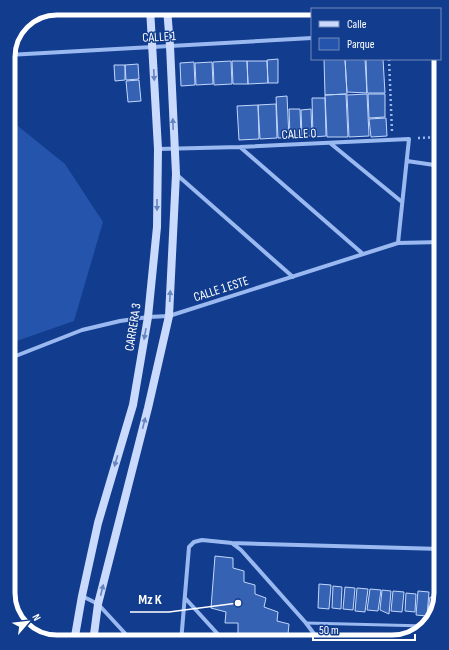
<svg xmlns="http://www.w3.org/2000/svg" width="449" height="650" viewBox="0 0 449 650" font-family="'Sofia Sans Condensed',sans-serif">
  <style>
    .green { fill: #2454ac }
    .building { fill: #3662b4; stroke: #c2d7fc }
    .lines { fill: none; stroke-linecap: round; stroke-linejoin: round }
    .path { stroke: #9bb9f1; stroke-width: 2.5; stroke-dasharray: 2 3; stroke-linecap: butt }
    .lane { stroke: #9bb9f1; stroke-width: 3 }
    .street { stroke: #9bb9f1; stroke-width: 4 }
    .secondary { stroke: #cadafc; stroke-width: 8 }
    .oneway { fill: #6583bf }
    .labels { text-anchor: middle; dominant-baseline: central; stroke-width: 3; stroke-linejoin: round; paint-order: stroke }
    .street-label { font-size: 13px; fill: #fff; stroke: #123c8d }
    .rim { fill: none; stroke: #fff; stroke-width: 5 }
    .leader { fill: none; stroke: #fff; stroke-width: 1.5 }
    .callout-dot { fill: #fff; stroke: #123c8d; stroke-width: 1.5 }
    .callout-label { font-size: 14px; text-anchor: middle; font-weight: bold; fill: #fff; stroke: #123c8d; stroke-width: 3; stroke-linejoin: round; paint-order: stroke }
  </style>
  <rect width="100%" height="100%" fill="#123c8d"/>
  <path class="green" d="M 8,118 L 65,164 L 103,222 L 74,321 L 8,344 Z"/>
  <path class="building" d="M 278,59 L 278,83 L 268,83 L 267,60 Z
    M 324,59 L 345,59 L 347,94 L 325,95 Z
    M 345,59 L 365,59 L 367,93 L 347,92 Z
    M 366,59 L 383,59 L 385,93 L 367,93 Z
    M 231,61 L 232,84 L 214,85 L 213,62 Z
    M 232,61 L 247,61 L 248,84 L 233,84 Z
    M 247,61 L 267,61 L 268,83 L 248,84 Z
    M 194,62 L 195,85 L 181,86 L 180,63 Z
    M 212,62 L 213,84 L 196,85 L 195,63 Z
    M 138,64 L 139,79 L 126,80 L 125,65 Z
    M 114,65 L 125,65 L 125,80 L 115,81 Z
    M 139,80 L 141,101 L 128,102 L 126,81 Z
    M 346,94 L 348,137 L 327,137 L 325,95 Z
    M 367,94 L 369,136 L 349,137 L 347,95 Z
    M 368,94 L 385,94 L 385,117 L 369,118 Z
    M 287,96 L 289,138 L 278,138 L 276,97 Z
    M 312,98 L 325,98 L 326,136 L 313,137 Z
    M 276,104 L 277,138 L 260,139 L 258,105 Z
    M 258,105 L 259,139 L 239,140 L 237,106 Z
    M 289,109 L 300,109 L 301,136 L 290,136 Z
    M 311,109 L 312,136 L 302,136 L 301,110 Z
    M 386,118 L 387,136 L 371,137 L 369,119 Z
    M 215,556 L 233,558 L 233,568 L 244,571 L 244,582 L 255,585 L 255,594 L 266,598 L 264,607 L 278,612 L 277,621 L 289,624 L 288,634 L 300,636 L 300,642 L 249,642 L 249,637 L 238,634 L 238,623 L 225,623 L 226,612 L 211,608 Z
    M 319,584 L 331,585 L 329,609 L 318,608 Z
    M 333,586 L 342,587 L 341,609 L 332,608 Z
    M 345,587 L 355,588 L 353,610 L 343,609 Z
    M 357,588 L 368,589 L 365,612 L 355,611 Z
    M 370,589 L 381,590 L 378,611 L 367,610 Z
    M 382,590 L 391,591 L 389,614 L 380,610 Z
    M 393,591 L 404,592 L 402,612 L 391,611 Z
    M 418,591 L 429,592 L 427,616 L 416,615 Z
    M 406,593 L 416,594 L 415,612 L 405,611 Z
    M 430,597 L 439,600 L 434,618 L 427,616 Z"/>
  <g class="lines">
    <path class="path" d="M 389,59 L 392,132
      M 418,138 L 441,137"/>
    <path class="lane" d="M 306,623 L 426,626"/>
    <path class="street" d="M 8,55 L 312,38
      M 330,143 L 402,202
      M 240,147 L 363,254
      M 158,149 L 240,147 L 409,139 L 398,243
      M 407,161 L 441,166
      M 176,174 L 293,277
      M 8,359 L 82,330 L 120,321 L 148,317 L 169,316 L 398,243 L 441,242
      M 233,544 L 241,550 L 306,623 L 320,642
      M 82,596 L 98,604 L 133,642
      M 185,598 L 225,642
      M 181,642 L 189,547 L 194,542 L 202,540 L 232,543 L 441,549"/>
    <path class="secondary" d="M 74,642 L 82,596 L 98,523 L 133,405 L 148,317 L 157,227 L 158,149 L 150,8
      M 93,642 L 98,604 L 148,408 L 169,316 L 176,174 L 170,46 L 167,8"/>
  </g>
  <defs><path id="oneway-solid" d="M-6-.8H1V-3.2L6.5 0L1 3.2V.8H-6Z"/></defs>
  <g class="oneway">
    <use href="#oneway-solid" transform="translate(154 75) rotate(87)"/>
    <use href="#oneway-solid" transform="translate(173 124) rotate(-92)"/>
    <use href="#oneway-solid" transform="translate(157 205) rotate(90)"/>
    <use href="#oneway-solid" transform="translate(170 296) rotate(-87)"/>
    <use href="#oneway-solid" transform="translate(145 334) rotate(100)"/>
    <use href="#oneway-solid" transform="translate(144 423) rotate(-76)"/>
    <use href="#oneway-solid" transform="translate(116 461) rotate(106)"/>
    <use href="#oneway-solid" transform="translate(102 590) rotate(-76)"/>
  </g>
  <g class="labels">
    <g class="street-label">
      <text transform="translate(159 37) rotate(-3)">CALLE 1</text>
      <text transform="translate(299 134) rotate(-3)">CALLE 0</text>
      <text transform="translate(221 289) rotate(-18)">CALLE 1 ESTE</text>
      <text transform="translate(133 327) rotate(-81)">CARRERA 3</text>
    </g>
  </g>
  <path d="M0 0H449V650H0ZM57 15H392A42 42 0 0 1 434 57V593A42 42 0 0 1 392 635H57A42 42 0 0 1 15 593V57A42 42 0 0 1 57 15Z" fill="#123c8d" fill-rule="evenodd"/>
  <path class="rim" d="M57 15H392A42 42 0 0 1 434 57V593A42 42 0 0 1 392 635H57A42 42 0 0 1 15 593V57A42 42 0 0 1 57 15Z"/>
  <path class="leader" d="M238 603L169 612H130"/>
  <circle class="callout-dot" cx="238" cy="603" r="4"/>
  <g class="callout-label">
    <text x="150" y="604">Mz K</text>
  </g>
  <rect x="311" y="8" width="130" height="52" fill="#123c8d" stroke="#718abb"/>
  <rect x="319" y="21" width="20" height="6" fill="#cadafc" stroke="#718abb"/>
  <text x="347" y="28" font-size="12" fill="#ffffff">Calle</text>
  <rect x="319" y="38" width="20" height="12" fill="#2454ac" stroke="#718abb"/>
  <text x="347" y="48" font-size="12" fill="#ffffff">Parque</text>
  <g transform="translate(28 622) rotate(62)" stroke="#123c8d" stroke-width="3" paint-order="stroke">
  <path d="M0-3L7 15L0 10L-7 15Z" fill="#ffffff"/>
  <text y="-6" font-size="11" font-weight="bold" text-anchor="middle" fill="#ffffff">N</text>
  </g>
  <path d="M313 634v6h102v-6" fill="none" stroke="#ffffff" stroke-width="2"/>
  <text x="319" y="634" font-size="12" fill="#ffffff" stroke="#123c8d" stroke-width="3" paint-order="stroke">50 m</text>
</svg>
